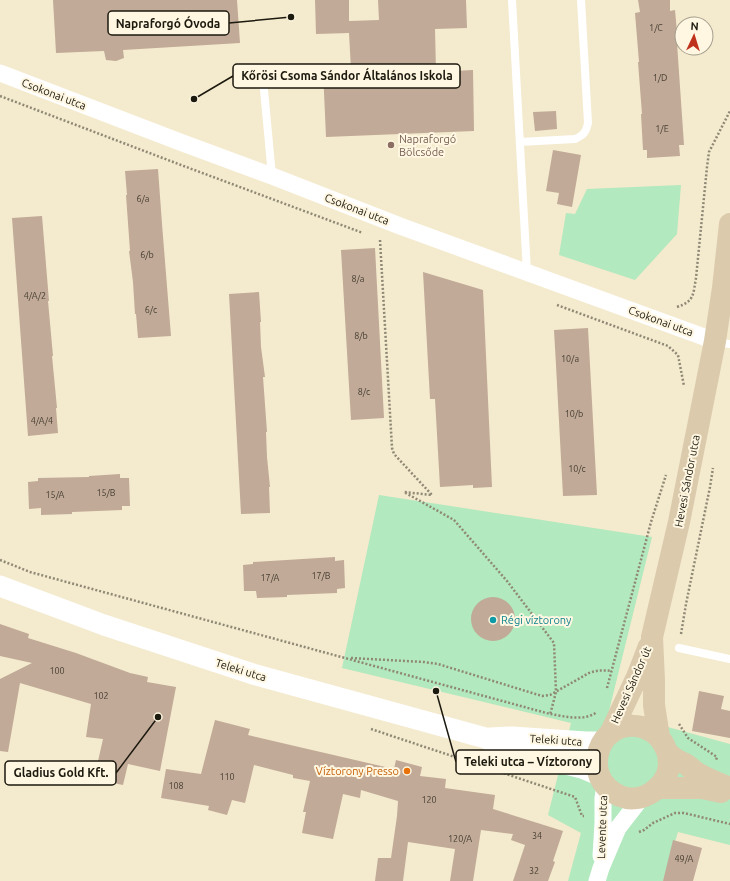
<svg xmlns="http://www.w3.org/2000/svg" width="730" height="881" viewBox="0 0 730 881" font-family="Ubuntu,sans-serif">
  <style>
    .green { fill: #b2e9be }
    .building { fill: #c1aa97 }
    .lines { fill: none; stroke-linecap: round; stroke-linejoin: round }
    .path { stroke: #8f8875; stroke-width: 2.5; stroke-dasharray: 2 2; stroke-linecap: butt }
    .service { stroke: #fff; stroke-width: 8 }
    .minor { stroke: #fff; stroke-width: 17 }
    .tertiary { stroke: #fff; stroke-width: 21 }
    .secondary { stroke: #dbcaac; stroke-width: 22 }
    .education-dot { fill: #8d6e63; stroke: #fff7e1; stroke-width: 1.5 }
    .culture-dot { fill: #0f9aa8; stroke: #fff7e1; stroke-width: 1.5 }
    .food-dot { fill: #e8710a; stroke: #fff7e1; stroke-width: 1.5 }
    .labels { text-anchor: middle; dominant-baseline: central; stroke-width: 4; stroke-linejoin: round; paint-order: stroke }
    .number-label { font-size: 9px; fill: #453d31 }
    .street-label { font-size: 11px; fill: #1c190f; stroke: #fff7e1 }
    .education-label { font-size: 11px; fill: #785e54; stroke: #fff7e1; text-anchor: start }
    .culture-label { font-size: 11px; fill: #0d838f; stroke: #fff7e1; text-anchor: start }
    .food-label { font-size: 11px; fill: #c56008; stroke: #fff7e1; text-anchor: end }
    .leader { fill: none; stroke: #1c190f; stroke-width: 1.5 }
    .callout-dot { fill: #1c190f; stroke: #fff7e1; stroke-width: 1.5 }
    .callout { fill: #fff7e1; stroke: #1c190f; stroke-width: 1.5 }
    .callout-label { font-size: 12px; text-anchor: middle; font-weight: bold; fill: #1c190f }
  </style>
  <rect width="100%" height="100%" fill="#f4eace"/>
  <path class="green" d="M 681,185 L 677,234 L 635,280 L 559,255 L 566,213 L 575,214 L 587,189 Z
    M 379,495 L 652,537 L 609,711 L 730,744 L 730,845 L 678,832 L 663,881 L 568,881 L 581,833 L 548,815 L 571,723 L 342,668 Z"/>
  <path class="building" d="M 53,0 L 237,0 L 240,43 L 123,50 L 124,58 L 116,61 L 106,60 L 104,51 L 56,53 Z
    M 315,0 L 349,0 L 349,21 L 379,20 L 378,0 L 466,0 L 467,28 L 435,29 L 436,72 L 473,70 L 474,131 L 326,137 L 323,70 L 351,69 L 349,33 L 316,34 Z
    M 638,0 L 670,0 L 670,11 L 675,10 L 678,43 L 677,43 L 684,145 L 679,145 L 680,156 L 647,158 L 647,150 L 643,150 L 641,114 L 642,114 L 638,62 L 639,62 L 635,13 L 640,12 Z
    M 556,111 L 557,129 L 535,131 L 533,112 Z
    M 553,150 L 581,155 L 572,207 L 557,204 L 559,193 L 546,191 Z
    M 158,169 L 162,224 L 171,336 L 138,338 L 136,314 L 135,314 L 133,282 L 129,251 L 130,251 L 126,195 L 127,195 L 125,171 Z
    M 42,216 L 49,301 L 48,301 L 53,356 L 52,356 L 57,408 L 56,408 L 58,433 L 28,436 L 12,218 Z
    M 375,248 L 384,418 L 351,420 L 341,250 Z
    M 423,272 L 483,290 L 492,487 L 473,488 L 473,485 L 440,487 L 435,399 L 430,399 Z
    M 259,292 L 261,322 L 260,322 L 261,347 L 265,377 L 263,377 L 267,432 L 266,432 L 267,457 L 270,487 L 269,487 L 270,513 L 241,514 L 229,294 Z
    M 588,328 L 597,495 L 563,496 L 556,365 L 554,330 Z
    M 120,474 L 120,478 L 129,478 L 130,506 L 122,506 L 122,510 L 72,512 L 72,514 L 41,515 L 41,508 L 29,509 L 28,482 L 38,481 L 38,478 L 89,477 L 89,476 Z
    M 335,557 L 335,561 L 344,560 L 345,588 L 337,589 L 337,593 L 287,595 L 287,597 L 257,598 L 256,591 L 244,591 L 243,565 L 253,564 L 253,562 Z
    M471 619a22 22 0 1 1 44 0a22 22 0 1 1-44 0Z
    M 0,624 L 29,634 L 28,638 L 76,653 L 130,673 L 148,677 L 147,682 L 176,687 L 160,771 L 128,764 L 123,785 L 94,779 L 103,739 L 86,737 L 91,704 L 20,683 L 8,752 L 0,751 L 0,679 L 32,663 L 0,656 Z
    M 699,691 L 724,696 L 721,709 L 730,711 L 730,738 L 692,731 Z
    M 215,720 L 250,729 L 248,735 L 299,747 L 394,769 L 396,760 L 422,767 L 420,776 L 446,779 L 445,788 L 495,795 L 493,809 L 563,831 L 553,861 L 555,862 L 548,881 L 513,881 L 525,845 L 511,840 L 513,834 L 481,830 L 473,881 L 450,881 L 455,849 L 408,842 L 403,881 L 375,881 L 378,858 L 391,858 L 397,816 L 398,801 L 361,790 L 360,798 L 343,794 L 333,839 L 302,833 L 306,812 L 303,812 L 310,781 L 293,778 L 293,775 L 254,765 L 245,803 L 232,800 L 227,815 L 208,810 L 209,806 L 161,798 L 166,769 L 201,774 Z
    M 673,840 L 702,848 L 693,881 L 663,881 Z"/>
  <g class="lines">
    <path class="path" d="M 0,96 L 181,165 L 363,233
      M 380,240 L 392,448 L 394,454 L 432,495 L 404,492 L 454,520 L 507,581 L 554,643 L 556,692 L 550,715
      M 557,305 L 668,346 L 678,355 L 684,386
      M 677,307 C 695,301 693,294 696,278 L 707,167 L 709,152 L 730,111
      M 0,560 L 30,572 L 550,714 C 564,716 584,722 597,712
      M 681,634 L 686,604 L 710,487 L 713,468
      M 351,658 L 424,662 L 438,664 L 542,696 L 550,695 L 589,673 C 597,670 603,670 612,671
      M 607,688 L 651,522 L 666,475
      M 679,724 L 688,738 L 717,757 L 716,760
      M 371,729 L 575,797 L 582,816 L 584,816
      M 639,832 L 644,830 L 653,823 L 675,813 L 684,813 L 730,824"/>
    <path class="service" d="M 512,0 L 527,272
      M 520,142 L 575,139 C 584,135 586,132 588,123 L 581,0
      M 272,176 L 263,79 L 267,73 L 274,71 L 284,70
      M 716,342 L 730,344
      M 679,648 L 730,659"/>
    <path class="minor" d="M 0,73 L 180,142 L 272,176 L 400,226 L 715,341
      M 601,856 L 603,823 L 603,798 L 605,785
      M 597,881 L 601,868 L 618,828 L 642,797"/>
    <path class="tertiary" d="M 0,586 L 104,625 L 253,674 L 486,738 L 512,751 L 582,768 L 599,775
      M 490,738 L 512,737 L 586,742 L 602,742"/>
    <path class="secondary" d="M 610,734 L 637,677 L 649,646
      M 659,737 L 654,705 L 654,681 L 652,637 L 679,522 L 715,341 L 723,288 L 730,224
      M 668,753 C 668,757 669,761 669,765 C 667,788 641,805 620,796 C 578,778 598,716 642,727 C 650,729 659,736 663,743 C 665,746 666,751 669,754 C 674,759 681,762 687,765 C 691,768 695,772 699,774 C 709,780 720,784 730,788
      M 659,788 L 702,788 L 721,792"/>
  </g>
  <circle class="education-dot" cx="391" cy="145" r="4"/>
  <circle class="culture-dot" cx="493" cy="620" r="4"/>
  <circle class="food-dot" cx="407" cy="771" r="4"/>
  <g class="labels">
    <g class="number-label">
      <text x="656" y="28">1/C</text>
      <text x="660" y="78">1/D</text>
      <text x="662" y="129">1/E</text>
      <text x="143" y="199">6/a</text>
      <text x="147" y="255">6/b</text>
      <text x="358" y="279">8/a</text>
      <text x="35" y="296">4/A/2</text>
      <text x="151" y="310">6/c</text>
      <text x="361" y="336">8/b</text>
      <text x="570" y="359">10/a</text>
      <text x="364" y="392">8/c</text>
      <text x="574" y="414">10/b</text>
      <text x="42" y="421">4/A/4</text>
      <text x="577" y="469">10/c</text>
      <text x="106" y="493">15/B</text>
      <text x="55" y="495">15/A</text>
      <text x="321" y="576">17/B</text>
      <text x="270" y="578">17/A</text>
      <text x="57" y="671">100</text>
      <text x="101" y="696">102</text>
      <text x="227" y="777">110</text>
      <text x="176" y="786">108</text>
      <text x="429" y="800">120</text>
      <text x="537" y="836">34</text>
      <text x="460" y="839">120/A</text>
      <text x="684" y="859">49/A</text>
      <text x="534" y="871">32</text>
    </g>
    <g class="street-label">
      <text transform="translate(54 94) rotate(21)">Csokonai utca</text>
      <text transform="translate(357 209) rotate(21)">Csokonai utca</text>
      <text transform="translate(661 321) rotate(20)">Csokonai utca</text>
      <text transform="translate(687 481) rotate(-79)">Hevesi Sándor utca</text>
      <text transform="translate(241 670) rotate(17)">Teleki utca</text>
      <text transform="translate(631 685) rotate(-66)">Hevesi Sándor út</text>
      <text transform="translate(556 740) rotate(4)">Teleki utca</text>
      <text transform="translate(602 827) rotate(-88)">Levente utca</text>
    </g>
    <g class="education-label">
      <text x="399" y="139">Napraforgó<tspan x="399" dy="13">Bölcsőde</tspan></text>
    </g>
    <g class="culture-label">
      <text x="501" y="620">Régi víztorony</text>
    </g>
    <g class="food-label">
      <text x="399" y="771">Víztorony Presso</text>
    </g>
  </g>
  <path class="leader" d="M291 17L229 23M194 99L233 76M436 691L456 762M158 717L116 773"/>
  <g class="callout-dot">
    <circle cx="291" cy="17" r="4"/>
    <circle cx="194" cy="99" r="4"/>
    <circle cx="436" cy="691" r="4"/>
    <circle cx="158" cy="717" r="4"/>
  </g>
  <g class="callout">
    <rect x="108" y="11" width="121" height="24" rx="4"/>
    <rect x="233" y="64" width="227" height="24" rx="4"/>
    <rect x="456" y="750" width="144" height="24" rx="4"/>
    <rect x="5" y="761" width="111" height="24" rx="4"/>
  </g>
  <g class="callout-label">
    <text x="168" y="28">Napraforgó Óvoda</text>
    <text x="347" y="80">Kőrösi Csoma Sándor Általános Iskola</text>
    <text x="528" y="766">Teleki utca – Víztorony</text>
    <text x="61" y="777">Gladius Gold Kft.</text>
  </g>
  <g transform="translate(694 36) rotate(4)"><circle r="19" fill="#fff7e1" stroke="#a49e8d"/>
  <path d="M0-3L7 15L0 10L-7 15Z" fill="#bf331d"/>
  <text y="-6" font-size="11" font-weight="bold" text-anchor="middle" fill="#1c190f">N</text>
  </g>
</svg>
